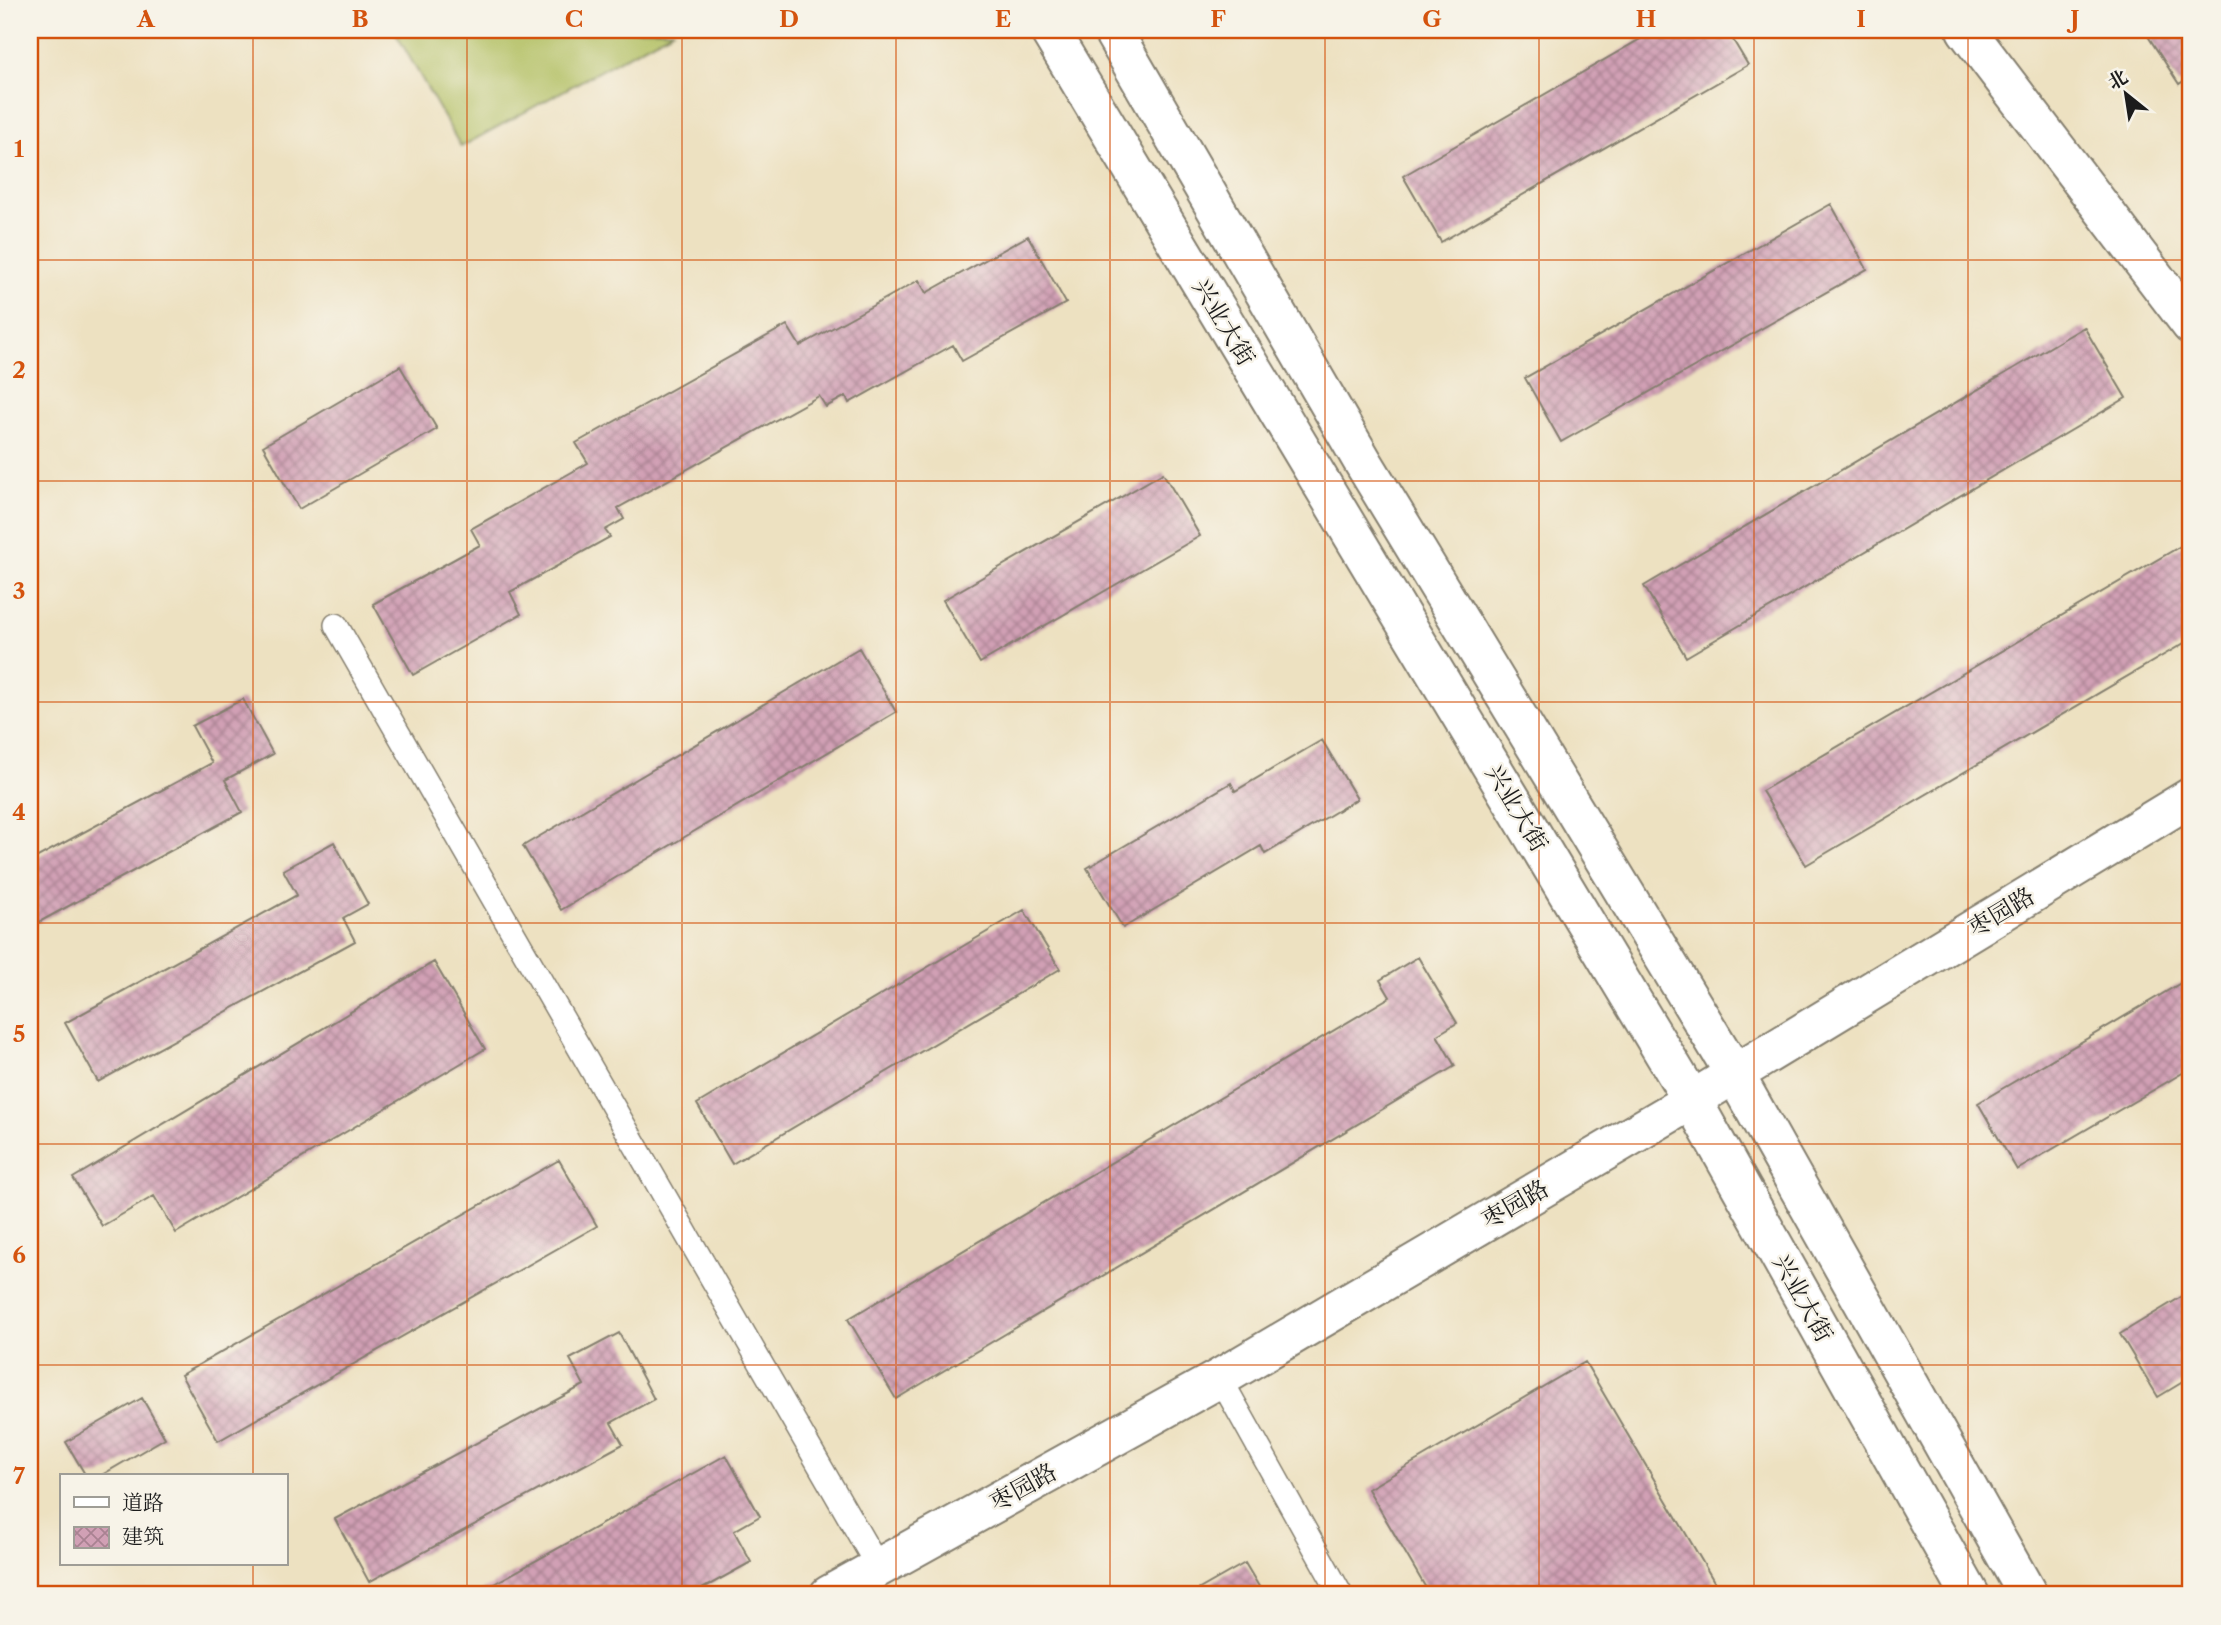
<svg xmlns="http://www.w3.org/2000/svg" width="2221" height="1625" viewBox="0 0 2221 1625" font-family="'Libre Caslon Text','Noto Serif SC',serif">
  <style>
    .pitch { fill: #b2c063; stroke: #676e40; stroke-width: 2 }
    .building { fill: url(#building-cross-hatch) }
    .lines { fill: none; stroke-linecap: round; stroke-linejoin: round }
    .service-casing { stroke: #847e6e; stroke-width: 26 }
    .minor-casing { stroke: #847e6e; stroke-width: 42 }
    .tertiary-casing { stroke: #847e6e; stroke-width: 42 }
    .secondary-casing { stroke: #847e6e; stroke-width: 42 }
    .service { stroke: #fff; stroke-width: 23 }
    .minor { stroke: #fff; stroke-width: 38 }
    .tertiary { stroke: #fff; stroke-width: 38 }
    .secondary { stroke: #fff; stroke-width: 38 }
    .grid { fill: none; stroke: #d4530e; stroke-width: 2; stroke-opacity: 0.55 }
    .labels { text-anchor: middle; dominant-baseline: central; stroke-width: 5; stroke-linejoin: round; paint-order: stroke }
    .street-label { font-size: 24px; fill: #1c1c1c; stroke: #f7f3e8 }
    .neatline { fill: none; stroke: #d4530e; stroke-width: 2.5 }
    .grid-label { font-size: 23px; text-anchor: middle; font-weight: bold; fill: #d4530e }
  </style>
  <defs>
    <pattern id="building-cross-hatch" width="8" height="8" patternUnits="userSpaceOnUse" patternTransform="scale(1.75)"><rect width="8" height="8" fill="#d1a0b5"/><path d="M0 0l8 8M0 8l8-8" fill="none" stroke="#a98292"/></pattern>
  </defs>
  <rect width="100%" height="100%" fill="#f7f3e8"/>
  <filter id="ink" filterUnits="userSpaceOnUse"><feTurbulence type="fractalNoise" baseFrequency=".0143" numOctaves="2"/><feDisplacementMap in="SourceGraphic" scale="14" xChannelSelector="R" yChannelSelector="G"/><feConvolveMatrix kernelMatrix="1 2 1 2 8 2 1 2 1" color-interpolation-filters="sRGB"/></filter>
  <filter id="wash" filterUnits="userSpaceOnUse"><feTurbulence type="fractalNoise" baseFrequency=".00686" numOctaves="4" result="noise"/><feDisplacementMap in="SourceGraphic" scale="28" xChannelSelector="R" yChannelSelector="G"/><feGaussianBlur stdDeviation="1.57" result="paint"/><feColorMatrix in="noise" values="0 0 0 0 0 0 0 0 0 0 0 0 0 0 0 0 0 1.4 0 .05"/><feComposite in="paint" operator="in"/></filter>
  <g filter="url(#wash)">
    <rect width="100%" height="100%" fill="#ede1c1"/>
    <path class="pitch" d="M 394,30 L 674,30 L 461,147 Z"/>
    <g id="blocks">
      <path class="building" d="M 1656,30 L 1727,30 L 1748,65 L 1441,242 L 1403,176 Z
        M 2144,30 L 2191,30 L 2191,76 L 2179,84 Z
        M 1831,204 L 1867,269 L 1561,442 L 1525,378 Z
        M 1028,236 L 1066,303 L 962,361 L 953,345 L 849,403 L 846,396 L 826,407 L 819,396 L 618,508 L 624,519 L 605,530 L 610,537 L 510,592 L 521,614 L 413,675 L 373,604 L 480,545 L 471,529 L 588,463 L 576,443 L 787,325 L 800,346 L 919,280 L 926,293 Z
        M 2084,327 L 2126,398 L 1686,657 L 1644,586 Z
        M 400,366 L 437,429 L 299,509 L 263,446 Z
        M 1163,473 L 1200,536 L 980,663 L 943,600 Z
        M 2191,540 L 2191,639 L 1806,865 L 1762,791 Z
        M 859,648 L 896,712 L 561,910 L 523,846 Z
        M 243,699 L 273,754 L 225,780 L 242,812 L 30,927 L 30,861 L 212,763 L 192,726 Z
        M 1322,740 L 1357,799 L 1265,854 L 1261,846 L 1123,928 L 1087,868 L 1231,783 L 1235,791 Z
        M 334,842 L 368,904 L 343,918 L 355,941 L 98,1082 L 65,1023 L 297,895 L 283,870 Z
        M 1024,910 L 1060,969 L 732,1164 L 697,1104 Z
        M 1418,957 L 1457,1023 L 1437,1035 L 1455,1066 L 896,1399 L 848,1319 L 1390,997 L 1380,980 Z
        M 434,962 L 485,1049 L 176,1233 L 154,1196 L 102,1226 L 73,1178 Z
        M 2191,977 L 2191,1068 L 2017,1170 L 1978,1103 Z
        M 559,1160 L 597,1226 L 218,1441 L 181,1375 Z
        M 2191,1291 L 2191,1377 L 2158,1397 L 2120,1334 Z
        M 619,1333 L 654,1399 L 611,1423 L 623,1444 L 369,1582 L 335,1519 L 584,1385 L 570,1359 Z
        M 1585,1362 L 1722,1595 L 1430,1595 L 1368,1489 Z
        M 142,1398 L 165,1438 L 100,1476 L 86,1476 L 66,1442 Z
        M 726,1455 L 760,1516 L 734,1531 L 751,1562 L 691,1595 L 474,1595 Z
        M 1245,1563 L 1264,1595 L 1189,1595 Z"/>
    </g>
  </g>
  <g filter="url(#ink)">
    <use href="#blocks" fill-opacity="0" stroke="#847e6e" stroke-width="2"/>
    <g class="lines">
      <g class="service-casing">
        <path id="service" d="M 336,625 L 878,1567
          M 1220,1378 L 1341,1595"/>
      </g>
      <g class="minor-casing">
        <path id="minor" d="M 1966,30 L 2191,325"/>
      </g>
      <g class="tertiary-casing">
        <path id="tertiary" d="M 829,1595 L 1220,1378 L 1692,1100 L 2191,797"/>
      </g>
      <g class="secondary-casing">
        <path id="secondary" d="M 1049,30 L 1692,1100 L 1970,1595
          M 1112,30 L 1363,462 L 1734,1073 L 2028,1595"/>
      </g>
      <use href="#service" class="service"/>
      <use href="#minor" class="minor"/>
      <use href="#tertiary" class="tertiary"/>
      <use href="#secondary" class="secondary"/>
    </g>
  </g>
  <path class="grid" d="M 253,30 L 253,1476M 467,30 L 467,1595M 682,30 L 682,1595M 896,30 L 896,1595M 1110,30 L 1110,1595M 1325,30 L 1325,1595M 1539,30 L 1539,1595M 1754,30 L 1754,1595M 1968,30 L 1968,1595M 30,260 L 2191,260M 30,481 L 2191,481M 30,702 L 2191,702M 30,923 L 2191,923M 30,1144 L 2191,1144M 30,1365 L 2191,1365M 253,1564 L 253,1595"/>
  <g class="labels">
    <g class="street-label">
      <text transform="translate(1224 322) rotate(59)">兴业大街</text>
      <text transform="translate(1517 808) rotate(59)">兴业大街</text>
      <text transform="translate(2001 912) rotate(-31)">枣园路</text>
      <text transform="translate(1515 1204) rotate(-30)">枣园路</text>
      <text transform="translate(1803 1298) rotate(61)">兴业大街</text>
      <text transform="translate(1023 1487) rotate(-29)">枣园路</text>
    </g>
  </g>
  <rect width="2221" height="1625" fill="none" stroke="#f7f3e8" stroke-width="77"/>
  <rect x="60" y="1474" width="228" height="91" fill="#f7f3e8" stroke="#9f9d96" stroke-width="2"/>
  <rect x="74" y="1497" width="35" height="10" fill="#ffffff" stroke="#9f9d96" stroke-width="2"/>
  <text x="122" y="1510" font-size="21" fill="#1c1c1c">道路</text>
  <rect x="74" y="1527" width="35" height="21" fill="url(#building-cross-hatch)" stroke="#9f9d96" stroke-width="2"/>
  <text x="122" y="1544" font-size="21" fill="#1c1c1c">建筑</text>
  <g transform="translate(2126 94) rotate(330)" stroke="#f7f3e8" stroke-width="5" paint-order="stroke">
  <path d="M0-5L12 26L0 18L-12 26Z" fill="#1c1c1c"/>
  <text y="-10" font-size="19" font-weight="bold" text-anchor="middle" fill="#1c1c1c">北</text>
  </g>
  <rect x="38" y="38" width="2144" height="1548" class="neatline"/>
  <g class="grid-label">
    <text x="146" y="27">A</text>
    <text x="360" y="27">B</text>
    <text x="574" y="27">C</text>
    <text x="789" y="27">D</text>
    <text x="1003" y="27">E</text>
    <text x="1218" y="27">F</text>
    <text x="1432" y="27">G</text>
    <text x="1646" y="27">H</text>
    <text x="1861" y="27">I</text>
    <text x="2075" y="27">J</text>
    <text x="19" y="157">1</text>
    <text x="19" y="378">2</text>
    <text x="19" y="599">3</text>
    <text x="19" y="820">4</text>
    <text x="19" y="1042">5</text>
    <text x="19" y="1263">6</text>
    <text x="19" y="1484">7</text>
  </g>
</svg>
